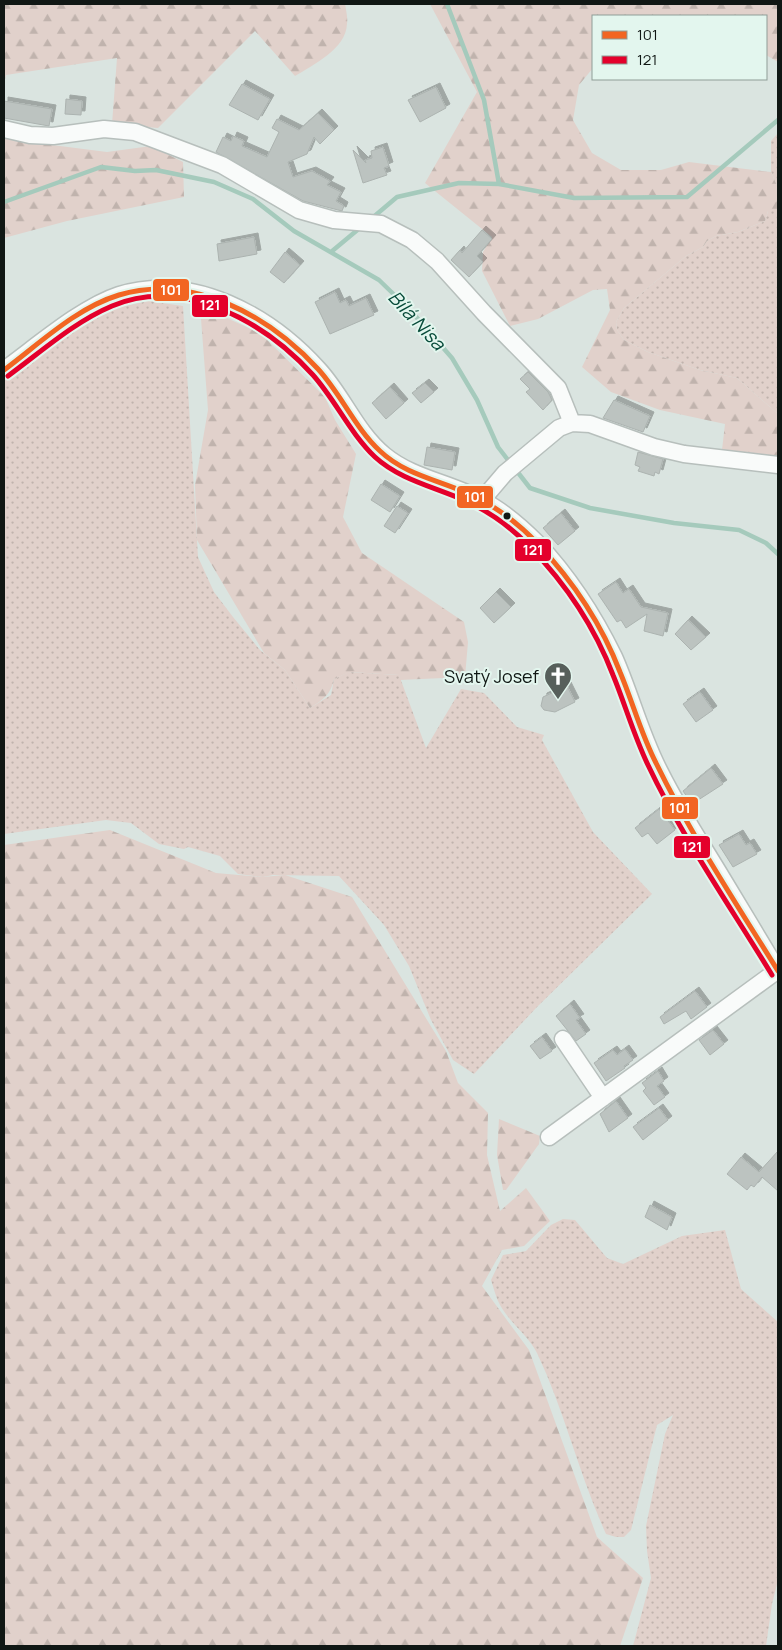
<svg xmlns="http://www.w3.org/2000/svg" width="782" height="1650" viewBox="0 0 782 1650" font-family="Manrope,sans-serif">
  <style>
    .grass { fill: url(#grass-dots) }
    .forest { fill: url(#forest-firs) }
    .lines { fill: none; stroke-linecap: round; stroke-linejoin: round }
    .stream { stroke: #a5cabc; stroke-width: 4.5 }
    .building { fill: #bcc3c0; stroke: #acb3b0; filter: url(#shadow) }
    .minor-casing { stroke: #b7bfbc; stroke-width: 19 }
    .minor { stroke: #f9fbfa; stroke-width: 16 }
    .bus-1-casing { stroke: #e3f6ee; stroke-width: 9 }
    .bus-2-casing { stroke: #e3f6ee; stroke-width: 9 }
    .bus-1 { stroke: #f26522; stroke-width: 5 }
    .bus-2 { stroke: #e4002b; stroke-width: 5 }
    .bus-dot { fill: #101714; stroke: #e3f6ee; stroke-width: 2 }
    .labels { text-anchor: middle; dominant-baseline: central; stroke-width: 4; stroke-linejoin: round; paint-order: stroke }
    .poi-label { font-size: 18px; fill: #101714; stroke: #e3f6ee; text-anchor: end }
    .water-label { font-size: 19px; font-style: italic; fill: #084b3a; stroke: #e3f6ee }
    .line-badge { stroke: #e3f6ee; stroke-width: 2 }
    .badge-label { font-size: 14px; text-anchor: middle; font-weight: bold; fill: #fff }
  </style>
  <defs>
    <pattern id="grass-dots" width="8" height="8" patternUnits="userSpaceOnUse" patternTransform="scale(1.25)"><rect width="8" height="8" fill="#e1d1cb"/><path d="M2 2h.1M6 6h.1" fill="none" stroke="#c0b3ad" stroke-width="1.8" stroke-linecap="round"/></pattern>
    <pattern id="forest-firs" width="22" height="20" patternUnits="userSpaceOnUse" patternTransform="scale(1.25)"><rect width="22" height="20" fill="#e1d1cb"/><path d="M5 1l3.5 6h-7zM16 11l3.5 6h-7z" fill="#c0b3ad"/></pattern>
    <filter id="shadow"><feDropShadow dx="4" dy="-4" stdDeviation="0" flood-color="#0004"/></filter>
  </defs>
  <rect width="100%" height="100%" fill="#dae4e0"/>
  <path class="grass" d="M 778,133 L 778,188 L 771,172 L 771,141 Z
    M 768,211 L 778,211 L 778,414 L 737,378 L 700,370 L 648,352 L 624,340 L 617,330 L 616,322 L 624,308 L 686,256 L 703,247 L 707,241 L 716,236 L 738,232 L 765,221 Z
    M 148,301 L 183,306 L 198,557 L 214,592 L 233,617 L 260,650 L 285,670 L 310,708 L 331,695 L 334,679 L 349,672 L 399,675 L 426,748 L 461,689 L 484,693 L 517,727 L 544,735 L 542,740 L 593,832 L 652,894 L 537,1007 L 474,1074 L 453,1060 L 431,1020 L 409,966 L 384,925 L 339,876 L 273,875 L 263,877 L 238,874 L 220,856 L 188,847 L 184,849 L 159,844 L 131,823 L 106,820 L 4,834 L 4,380 L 44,349 L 112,309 Z
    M 563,1219 L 575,1220 L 607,1258 L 623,1264 L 682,1236 L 725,1230 L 741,1289 L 778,1322 L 778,1580 L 772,1604 L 766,1646 L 633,1646 L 651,1578 L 647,1551 L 646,1526 L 665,1434 L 673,1415 L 657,1425 L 631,1530 L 624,1537 L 616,1537 L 606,1534 C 579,1475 565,1412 537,1353 C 528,1335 510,1323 500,1305 C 496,1298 494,1289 491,1280 L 503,1255 L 526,1251 L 551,1225 Z"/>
  <path class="forest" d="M 4,4 L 345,4 C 346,10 348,18 347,24 C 346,49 313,65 295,76 L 255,31 L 158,128 L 112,124 L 117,58 L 6,75 L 4,84 Z
    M 430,4 L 778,4 L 778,62 L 766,55 L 766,16 L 593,16 L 593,68 L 579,85 L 573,120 L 592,153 L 621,170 L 661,170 L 689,162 L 771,172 L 778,188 L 778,211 L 768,211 L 765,221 L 738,232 L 716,236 L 707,241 L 703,247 L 686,256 L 624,308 L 616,322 L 617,330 L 624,340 L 648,352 L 700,370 L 737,378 L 778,414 L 778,456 L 722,450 L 725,424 L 660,410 L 611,392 L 582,367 L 610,310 L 607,289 L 593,290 L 538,319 L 510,326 L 482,271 L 483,252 L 492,237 L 425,183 L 477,92 Z
    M 4,136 L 13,140 L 107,152 L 151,146 L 183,162 L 184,197 L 67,221 L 4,238 Z
    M 200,306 L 260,333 L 325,397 L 335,420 L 356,454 L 343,517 L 362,553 L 464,622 L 468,642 L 465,677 L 400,680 L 399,675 L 350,672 L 334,679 C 331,694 323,700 310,708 L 285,670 L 264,653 L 197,540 L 195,485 L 208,410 Z
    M 110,830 L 216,873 L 262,877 L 285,875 L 352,897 L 446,1051 L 458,1083 L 488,1113 L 487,1155 L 500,1211 L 526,1188 L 550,1221 L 524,1246 L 502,1250 L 482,1286 L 529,1350 L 597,1537 L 643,1578 L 620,1646 L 4,1646 L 4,845 Z
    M 499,1119 L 540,1136 L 539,1144 L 506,1190 L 503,1190 L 497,1155 Z"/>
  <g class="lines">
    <path class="stream" d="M 447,4 L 484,100 L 499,184
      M 4,202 L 101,167 L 135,171 L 156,170 L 214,182 L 253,199 L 294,231 L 379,280 L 411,311 L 452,358 L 477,400 L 498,447 L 511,464
      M 371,219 L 397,197 L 459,183 L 499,184 L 574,198 L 687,197 L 778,120
      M 331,252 L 361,227
      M 516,470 L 530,488 L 590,508 L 674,523 L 739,530 L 766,543 L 778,554"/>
  </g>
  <path class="building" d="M 242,84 L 270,99 L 258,120 L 229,105 Z
    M 436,87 L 446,108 L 420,122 L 408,100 Z
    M 66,99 L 82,101 L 81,115 L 65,114 Z
    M 4,101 L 52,109 L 49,126 L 4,118 Z
    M 318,113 L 334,130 L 320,144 L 314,137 L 307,154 L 288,162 L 293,177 L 312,171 L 330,181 L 327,185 L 341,192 L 336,201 L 344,206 L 342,211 L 303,201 L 216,152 L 223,137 L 231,141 L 233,136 L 244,141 L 242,146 L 267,157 L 279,132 L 272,128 L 277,119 L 299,130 Z
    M 383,147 L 389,166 L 384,168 L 387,175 L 363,183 L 353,150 L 366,163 L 365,160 L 372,158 L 371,151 Z
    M 482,230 L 492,239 L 477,256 L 483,262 L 469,277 L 451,260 L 460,250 L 462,253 Z
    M 254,237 L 257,254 L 219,261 L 217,244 Z
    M 285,252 L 300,265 L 284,283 L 270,272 Z
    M 335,292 L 340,303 L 346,300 L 349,306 L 366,298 L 374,315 L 330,334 L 315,302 Z
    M 528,372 L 548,392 L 552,400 L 543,410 L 526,392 L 530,389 L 520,379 Z
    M 425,383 L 434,392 L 421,403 L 412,393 Z
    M 390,387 L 404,403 L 386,419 L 372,403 Z
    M 614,400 L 650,416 L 643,432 L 603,418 Z
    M 427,447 L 455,452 L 452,470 L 424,465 Z
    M 638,452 L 663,459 L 659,474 L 655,472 L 654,476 L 638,471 L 640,467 L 635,465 Z
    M 381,484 L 400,496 L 390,512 L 371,500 Z
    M 397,506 L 408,513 L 395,533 L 384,526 Z
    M 561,513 L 575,531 L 558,545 L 543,528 Z
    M 616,582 L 623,593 L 629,589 L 641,607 L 668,613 L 663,636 L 644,631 L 647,614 L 626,628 L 621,620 L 617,622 L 598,594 Z
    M 496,592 L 511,607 L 494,623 L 480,608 Z
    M 688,620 L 706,637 L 691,650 L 675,634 Z
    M 567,686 L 575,702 L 555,712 L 544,710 L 541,706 L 543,697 Z
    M 700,692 L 713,710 L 696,722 L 683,704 Z
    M 711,768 L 723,784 L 692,804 L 683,791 Z
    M 659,809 L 675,830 L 657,844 L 648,833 L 642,837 L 635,828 Z
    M 739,834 L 746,845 L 750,843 L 757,854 L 733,867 L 719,845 Z
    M 695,991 L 707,1007 L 691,1019 L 686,1011 L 664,1024 L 660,1017 Z
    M 570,1004 L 580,1018 L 576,1020 L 586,1034 L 576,1041 L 556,1016 Z
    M 713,1030 L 724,1044 L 710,1055 L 699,1040 Z
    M 542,1037 L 552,1051 L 540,1059 L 530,1046 Z
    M 625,1049 L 633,1060 L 624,1066 L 625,1068 L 606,1081 L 594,1063 L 613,1050 L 617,1055 Z
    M 658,1071 L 664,1081 L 657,1086 L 665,1097 L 654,1105 L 643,1091 L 646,1088 L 642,1083 Z
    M 616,1101 L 628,1118 L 609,1132 L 600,1114 Z
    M 659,1108 L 668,1120 L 643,1140 L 633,1127 Z
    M 778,1151 L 778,1191 L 762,1177 L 754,1187 L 751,1185 L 747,1190 L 727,1174 L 741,1157 L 759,1172 Z
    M 650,1205 L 672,1217 L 667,1230 L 645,1217 Z"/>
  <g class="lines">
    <g class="minor-casing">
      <path id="minor" d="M 4,129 L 30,135 L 53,136 L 104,129 L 135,132 L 222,165 L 299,210 L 334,220 L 381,224 L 412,240 L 437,261 L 484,313 L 558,388 L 572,423
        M 4,370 C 36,347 82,307 119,295 C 193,272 270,316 318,369 C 343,396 356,432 384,455 C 413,479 452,483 483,501 C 503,511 521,527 537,543 C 568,576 594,616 614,657 C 631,695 641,737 661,774 C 679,810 701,843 722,878 C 741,909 759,940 778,971
        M 482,500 L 505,473 L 559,428 L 572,423 L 590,424 L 654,447 L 684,454 L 778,465
        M 563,1039 L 603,1098
        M 549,1137 L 778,970"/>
    </g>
    <use href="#minor" class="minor"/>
    <g class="bus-1-casing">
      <path id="bus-1" d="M 4,370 C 39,344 76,308 119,295 C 193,273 269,316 318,369 C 341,394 355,428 380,451 C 404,474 438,480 467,493 C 494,505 517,522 537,543 C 572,580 602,625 620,672 C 633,703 641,734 656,763 C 691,835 736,903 778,971"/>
    </g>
    <g class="bus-2-casing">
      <path id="bus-2" d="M 8,376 C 41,352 74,322 112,306 C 184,276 265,322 313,375 C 336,401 350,433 375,457 C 400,480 435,487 466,501 C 490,512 512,528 530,547 C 565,583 595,628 613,675 C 625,704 634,736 648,765 C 682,837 730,906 772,975"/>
    </g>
    <use href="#bus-1" class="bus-1"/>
    <use href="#bus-2" class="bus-2"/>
  </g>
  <defs>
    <g id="church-pin" transform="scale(1.4375)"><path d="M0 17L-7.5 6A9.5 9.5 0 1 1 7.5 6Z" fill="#575f5b" stroke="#e3f6ee"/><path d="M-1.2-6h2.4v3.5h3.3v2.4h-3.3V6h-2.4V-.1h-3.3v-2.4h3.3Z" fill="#fff"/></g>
  </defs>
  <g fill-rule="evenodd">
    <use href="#church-pin" x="558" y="676"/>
  </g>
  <circle class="bus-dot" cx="507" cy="516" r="4.5"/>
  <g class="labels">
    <g class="poi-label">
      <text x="539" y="676">Svatý Josef</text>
    </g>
    <g class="water-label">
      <text transform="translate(417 320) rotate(47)">Bílá Nisa</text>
    </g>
  </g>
  <g class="line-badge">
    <rect x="152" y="278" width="38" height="24" rx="5" fill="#f26522"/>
    <rect x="191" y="294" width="38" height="24" rx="5" fill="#e4002b"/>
    <rect x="456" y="485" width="38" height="24" rx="5" fill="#f26522"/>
    <rect x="514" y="538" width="38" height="24" rx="5" fill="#e4002b"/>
    <rect x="661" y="796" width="38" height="24" rx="5" fill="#f26522"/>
    <rect x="673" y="835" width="38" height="24" rx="5" fill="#e4002b"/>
  </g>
  <g class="badge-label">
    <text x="171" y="295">101</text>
    <text x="210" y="310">121</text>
    <text x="475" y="502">101</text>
    <text x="533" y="555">121</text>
    <text x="680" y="813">101</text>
    <text x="692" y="852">121</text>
  </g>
  <rect width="782" height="1650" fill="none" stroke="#101714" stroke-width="10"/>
  <rect x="592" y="15" width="175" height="65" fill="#e3f6ee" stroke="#8f9d97"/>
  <rect x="602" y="31" width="25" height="8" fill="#f26522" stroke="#8f9d97"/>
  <text x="637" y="40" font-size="15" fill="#101714">101</text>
  <rect x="602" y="56" width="25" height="8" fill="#e4002b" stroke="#8f9d97"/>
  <text x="637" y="65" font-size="15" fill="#101714">121</text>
</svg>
